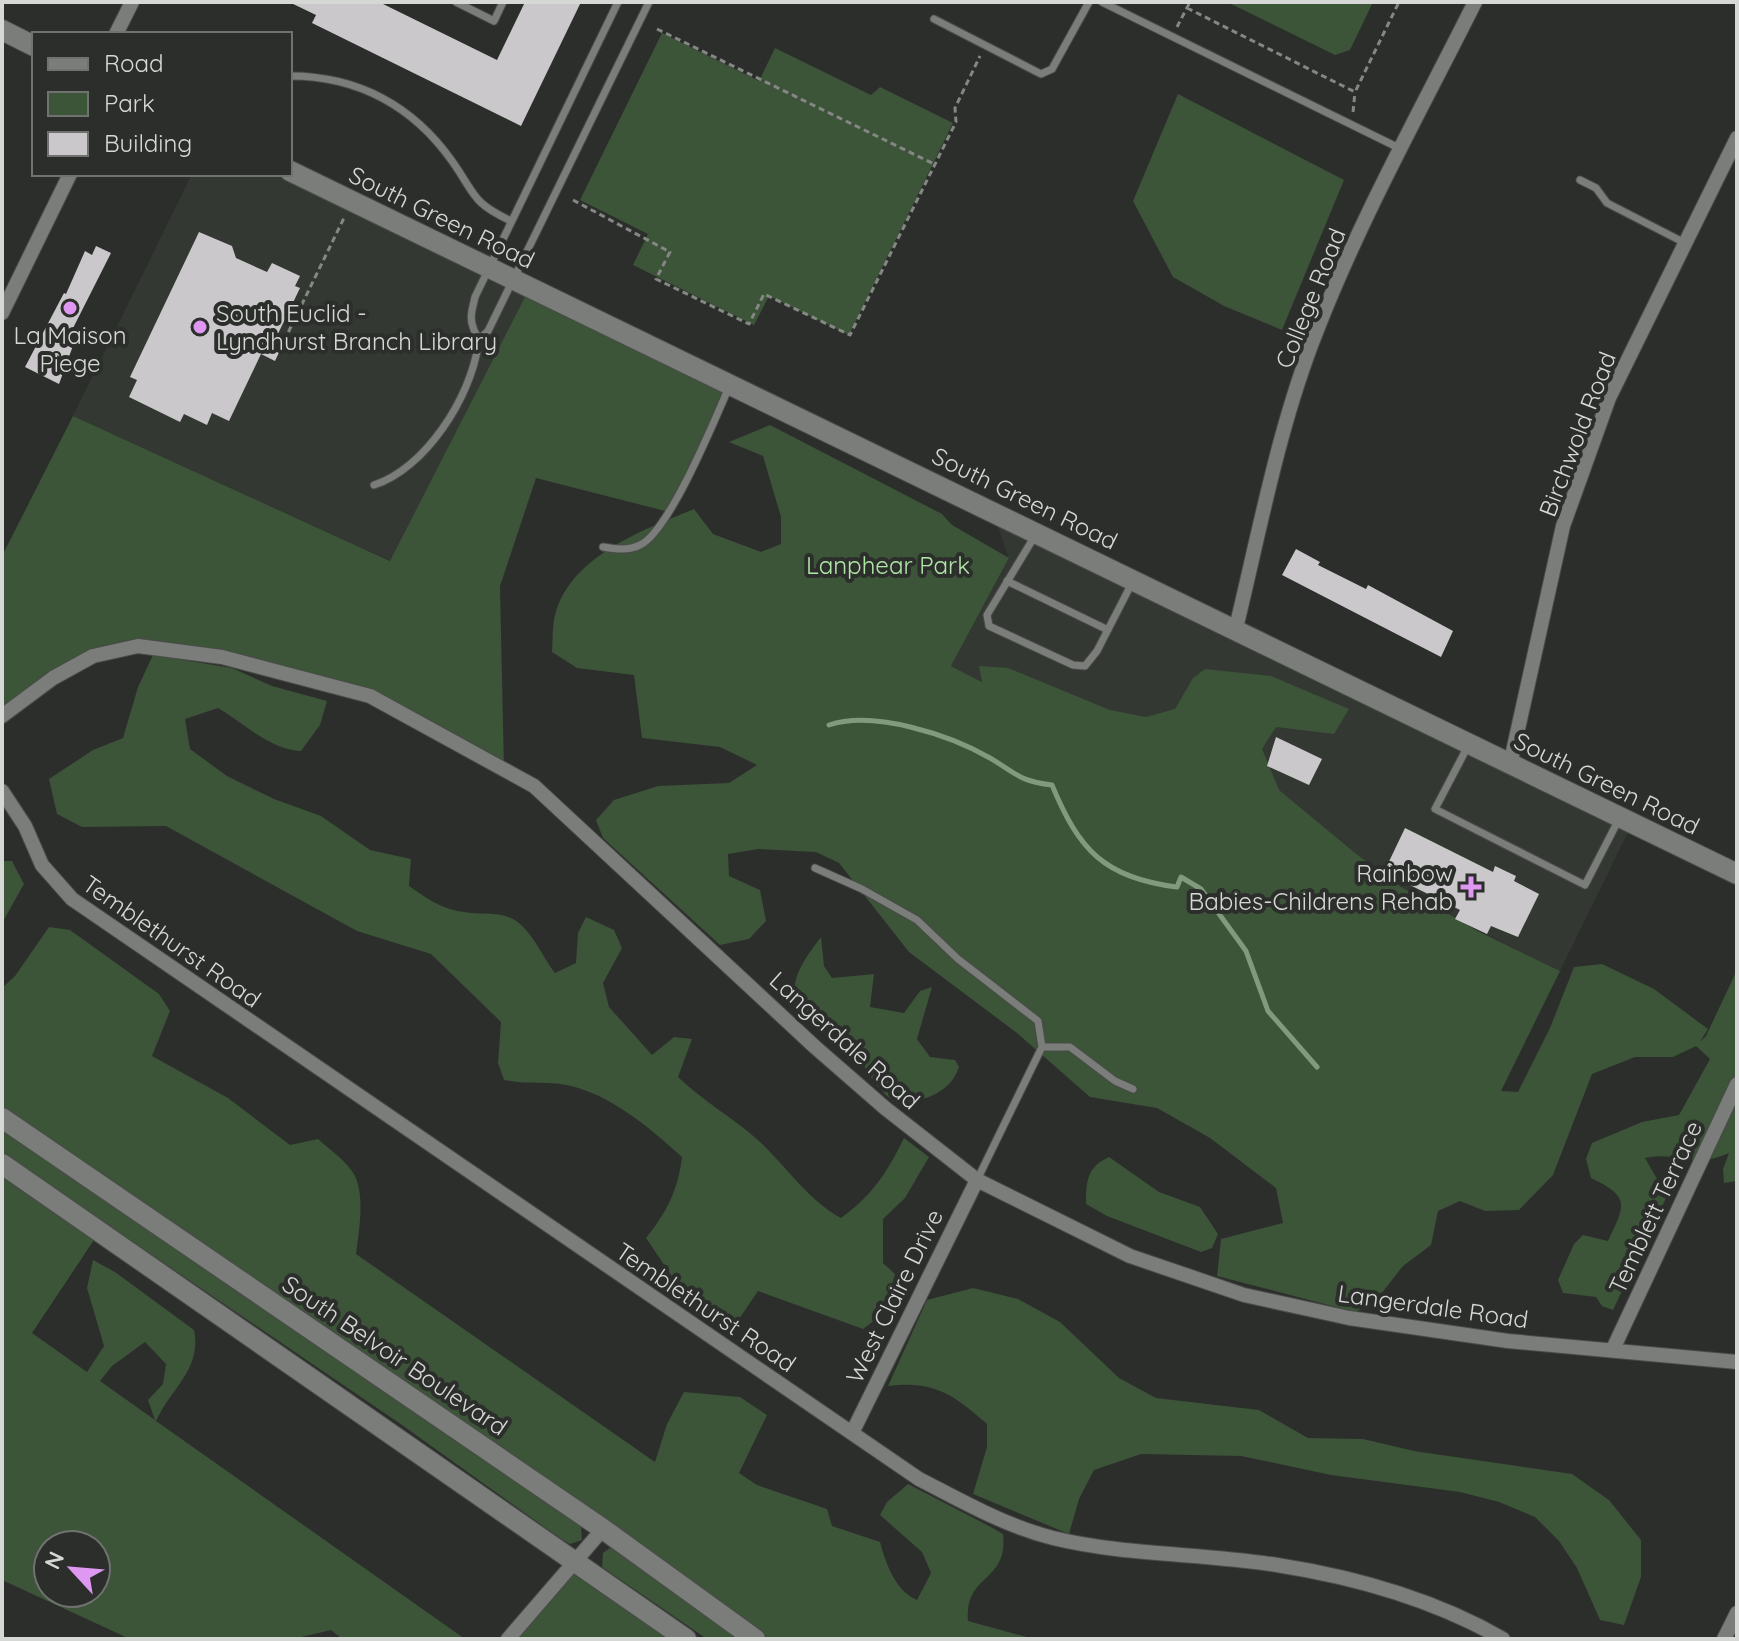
<svg xmlns="http://www.w3.org/2000/svg" width="1739" height="1641" viewBox="0 0 1739 1641" font-family="Quicksand,sans-serif">
  <style>
    .built { fill: #333932 }
    .green { fill: #3c5438; fill-rule: evenodd }
    .lines { fill: none; stroke-linecap: round; stroke-linejoin: round }
    .stream { stroke: #819a7e; stroke-width: 5 }
    .building { fill: #cbc8cb }
    .lane-casing { stroke: #4b4c4a; stroke-width: 9 }
    .street-casing { stroke: #4b4c4a; stroke-width: 16 }
    .secondary-casing { stroke: #4b4c4a; stroke-width: 22 }
    .path { stroke: #858785; stroke-width: 3; stroke-dasharray: 6 4; stroke-linecap: butt }
    .lane { stroke: #7a7d7a; stroke-width: 7 }
    .street { stroke: #7a7d7a; stroke-width: 14 }
    .secondary { stroke: #7a7d7a; stroke-width: 20 }
    .poi-dot { fill: #df98f1; stroke: #2c2e2c; stroke-width: 3 }
    .labels { text-anchor: middle; dominant-baseline: central; stroke-width: 8; stroke-linejoin: round; paint-order: stroke }
    .street-label { font-size: 24px; fill: #d6d8d6; stroke: #2c2e2c }
    .poi-label { font-size: 24px; fill: #d6d8d6; stroke: #2c2e2c; text-anchor: start }
    .park-label { font-size: 24px; fill: #afe5a6; stroke: #2c2e2c }
  </style>
  <rect width="100%" height="100%" fill="#2c2e2c"/>
  <path class="built" d="M 192,174 L 290,174 L 529,289 L 391,561 L 73,416 Z
    M 993,511 L 1632,824 L 1560,971 L 951,666 L 1009,559 Z"/>
  <path class="green" d="M 1227,2 L 1373,2 L 1350,50 L 1335,55 Z
    M 662,33 L 759,81 L 775,48 L 871,95 L 880,87 L 953,123 L 849,335 L 769,296 L 754,325 L 633,265 L 648,234 L 580,200 Z
    M 1178,94 L 1344,180 L 1282,330 L 1224,306 L 1173,277 L 1133,201 Z
    M 529,289 L 730,385 L 669,512 L 536,478 L 500,586 L 504,769 L 370,696 L 138,646 L 93,657 L 2,716 L 2,556 L 73,416 L 390,561 Z
    M 770,425 L 942,514 L 952,525 L 1009,558 L 951,666 L 982,682 L 979,666 L 1008,668 L 1110,710 L 1146,717 L 1175,709 L 1193,678 L 1205,669 L 1271,676 L 1349,709 L 1334,734 L 1276,727 L 1262,749 L 1279,790 L 1355,853 L 1401,887 L 1478,931 L 1560,971 L 1501,1091 L 1518,1092 L 1550,1028 L 1574,967 L 1602,964 L 1654,989 L 1708,1029 L 1700,1042 L 1706,1036 L 1737,970 L 1737,1181 L 1724,1183 L 1723,1169 L 1729,1153 C 1694,1169 1677,1151 1645,1158 L 1667,1196 L 1613,1310 L 1602,1306 L 1596,1297 L 1563,1293 L 1558,1280 L 1574,1244 L 1583,1235 L 1608,1241 C 1625,1205 1631,1197 1591,1178 L 1586,1159 L 1592,1143 L 1642,1122 L 1679,1115 L 1710,1059 L 1696,1046 L 1673,1057 L 1635,1057 L 1592,1074 L 1553,1175 L 1519,1210 L 1485,1211 L 1460,1201 L 1438,1211 L 1431,1245 L 1403,1266 L 1374,1303 L 1355,1312 L 1217,1276 L 1221,1239 L 1283,1223 L 1276,1188 L 1210,1138 L 1157,1108 L 1090,1097 L 1017,1033 L 909,952 L 839,863 L 816,852 L 758,849 L 728,854 L 729,876 L 760,890 L 766,921 L 749,939 L 720,945 L 603,838 L 596,820 L 614,800 L 658,786 L 729,783 L 757,765 L 720,747 L 642,738 L 634,675 L 577,668 L 552,652 C 553,640 552,626 555,615 C 571,555 644,530 694,509 L 713,534 L 761,552 L 781,544 L 781,517 L 763,456 L 729,442 Z
    M 153,655 L 232,668 L 272,686 L 327,701 L 320,725 L 301,751 C 271,750 243,723 218,708 L 185,719 L 190,749 L 227,776 L 274,799 L 321,816 L 370,850 L 411,859 L 409,886 C 426,898 443,910 464,912 C 480,915 498,911 513,919 C 532,930 542,956 555,973 L 576,963 L 578,933 L 586,917 L 614,930 L 622,948 L 603,983 L 609,1007 L 652,1055 L 674,1037 L 692,1039 L 678,1077 C 704,1102 734,1118 760,1142 C 788,1168 807,1199 841,1218 C 872,1196 888,1171 904,1138 L 929,1157 L 905,1198 L 883,1219 L 883,1263 L 895,1274 L 884,1313 L 863,1329 L 758,1291 L 737,1322 L 677,1284 L 646,1238 C 667,1212 678,1190 682,1157 C 650,1128 609,1093 566,1085 C 546,1081 527,1085 504,1080 L 498,1063 L 501,1022 L 431,954 L 357,931 L 166,826 L 82,827 L 57,814 L 49,779 L 93,750 L 123,738 L 138,687 Z
    M 2,861 L 12,861 L 24,884 L 2,923 Z
    M 49,927 L 70,930 L 159,994 L 170,1011 L 152,1056 L 228,1098 L 290,1145 L 318,1139 C 329,1149 348,1162 355,1176 C 365,1197 359,1231 356,1254 L 655,1462 L 667,1424 L 684,1392 L 740,1397 L 767,1415 L 739,1473 L 757,1485 L 827,1509 L 832,1526 L 880,1542 C 886,1563 895,1591 917,1600 L 931,1573 L 922,1552 L 880,1515 L 887,1502 L 908,1484 L 991,1527 L 1003,1534 C 1009,1583 964,1573 968,1621 L 1034,1639 L 755,1639 L 2,1118 L 2,988 L 15,976 Z
    M 821,937 L 824,966 L 832,978 L 874,974 L 870,1007 L 904,1013 L 920,991 L 932,987 L 917,1039 L 930,1057 L 955,1060 L 959,1067 C 950,1094 923,1101 898,1104 C 868,1086 866,1059 843,1038 C 830,1026 802,1018 796,999 C 789,978 809,953 821,937 Z
    M 2,1125 L 581,1525 L 582,1540 L 570,1544 L 561,1539 L 402,1425 L 2,1153 Z
    M 1109,1157 L 1159,1192 L 1200,1207 L 1218,1234 L 1212,1248 L 1201,1252 L 1107,1216 L 1086,1204 C 1086,1181 1087,1167 1109,1157 Z
    M 2,1164 L 100,1231 L 32,1333 L 87,1372 L 104,1346 L 87,1288 L 93,1260 L 115,1272 L 194,1330 C 202,1369 172,1387 156,1421 L 465,1639 L 342,1639 L 331,1630 L 293,1639 L 130,1639 L 2,1580 ZM 145,1342 L 166,1364 L 163,1384 L 148,1400 L 155,1420 L 100,1381 L 112,1366 ZM 48,1545 L 96,1545 L 96,1593 L 48,1593 Z
    M 973,1288 L 1018,1299 L 1060,1322 L 1119,1378 L 1156,1398 L 1259,1410 L 1308,1438 L 1363,1439 L 1414,1451 L 1572,1474 L 1609,1500 L 1641,1540 L 1641,1577 L 1624,1625 L 1600,1620 L 1577,1568 L 1559,1541 L 1535,1517 L 1499,1502 L 1460,1492 L 1331,1475 L 1241,1456 L 1141,1454 L 1094,1470 L 1079,1499 L 1069,1534 L 973,1494 L 987,1447 L 987,1424 C 954,1395 934,1380 888,1386 L 927,1300 Z
    M 610,1548 L 618,1551 L 748,1639 L 707,1639 L 602,1567 L 603,1553 Z
    M 572,1561 L 686,1639 L 508,1639 Z"/>
  <g class="lines">
    <path class="stream" d="M 829,725 C 874,710 950,735 990,758 C 1017,774 1019,781 1052,785 C 1079,850 1104,878 1177,887 L 1181,877 L 1201,889 L 1246,951 L 1268,1011 L 1317,1067"/>
  </g>
  <path class="building" d="M 289,2 L 379,2 L 497,60 L 525,2 L 581,2 L 521,126 L 312,23 L 316,15 Z
    M 199,232 L 232,246 L 236,258 L 267,272 L 272,263 L 300,276 L 295,286 L 300,288 L 275,340 L 283,344 L 275,361 L 261,354 L 229,421 L 212,413 L 207,425 L 184,414 L 180,422 L 129,397 L 137,380 L 130,377 Z
    M 96,246 L 111,253 L 67,340 L 74,343 L 59,384 L 25,367 L 64,293 L 66,294 L 85,251 L 92,255 Z
    M 1296,549 L 1320,562 L 1318,565 L 1366,589 L 1368,585 L 1453,631 L 1441,657 L 1282,575 Z
    M 1276,737 L 1322,759 L 1309,785 L 1267,766 Z
    M 1405,828 L 1493,872 L 1495,866 L 1516,876 L 1514,881 L 1539,894 L 1518,937 L 1491,926 L 1487,934 L 1455,919 L 1460,910 L 1384,872 Z"/>
  <g class="lines">
    <g class="lane-casing">
      <path id="lane" d="M 456,2 L 494,21 L 503,2
        M 1102,2 L 1399,148
        M 934,19 L 1041,74 L 1052,69 L 1089,2
        M 290,76 C 358,76 413,106 452,161 C 476,195 471,202 511,221
        M 1580,180 L 1596,188 L 1607,203 L 1685,243
        M 479,339 L 488,331 L 649,2
        M 374,485 C 425,469 471,397 478,345 C 479,336 475,335 473,327 C 469,317 473,307 475,297 L 618,2
        M 1036,534 L 987,615 L 989,626 L 1073,665 L 1085,666 L 1097,651 L 1133,581
        M 603,547 C 615,549 628,551 640,545 C 669,532 715,419 729,387
        M 1007,581 L 1108,630
        M 1469,744 L 1435,809 L 1585,885 L 1619,819
        M 815,868 L 862,889 L 917,920 L 958,959 L 1038,1021 L 1042,1047
        M 977,1180 L 1042,1047 L 1070,1047 L 1115,1081 L 1133,1089"/>
    </g>
    <g class="street-casing">
      <path id="street" d="M 116,34 L 132,2
        M 2,313 L 70,174
        M 1236,628 C 1260,529 1279,425 1317,330 C 1361,217 1421,110 1475,2
        M 2,716 L 53,678 L 93,656 L 138,646 L 222,657 L 370,696 L 534,786 L 815,1047 L 885,1108 L 977,1180 L 1130,1256 L 1244,1295 L 1349,1318 L 1508,1341 L 1737,1362
        M 1510,765 L 1563,526 L 1609,398 L 1737,138
        M 2,791 L 25,826 L 42,865 L 72,899 L 919,1479 C 962,1501 1005,1526 1053,1538 C 1127,1556 1203,1553 1277,1565 C 1354,1577 1435,1600 1503,1639
        M 1613,1349 L 1737,1084
        M 852,1433 L 977,1180
        M 508,1639 L 603,1529
        M 1724,1639 L 1737,1613"/>
    </g>
    <g class="secondary-casing">
      <path id="secondary" d="M 2,30 L 34,46
        M 290,171 L 1737,874
        M 2,1118 L 603,1529 L 755,1639
        M 2,1164 L 686,1639"/>
    </g>
    <path class="path" d="M 1187,8 L 1355,92 L 1399,2
      M 1177,27 L 1190,2
      M 657,29 L 934,164
      M 1353,112 L 1355,92
      M 573,200 L 670,252 L 656,279 L 749,324 L 764,294 L 850,335 L 956,122 L 955,108 L 980,56
      M 284,341 L 344,218"/>
    <use href="#lane" class="lane"/>
    <use href="#street" class="street"/>
    <use href="#secondary" class="secondary"/>
  </g>
  <g class="poi-dot">
    <circle cx="70" cy="308" r="8"/>
    <circle cx="200" cy="327" r="8"/>
    <path d="M1467 875h8v8h8v8h-8v8h-8v-8h-8v-8h8z"/>
  </g>
  <g class="labels">
    <g class="street-label">
      <text transform="translate(442 217) rotate(26)">South Green Road</text>
      <text transform="translate(1310 298) rotate(-68)">College Road</text>
      <text transform="translate(1577 434) rotate(-69)">Birchwold Road</text>
      <text transform="translate(1025 498) rotate(26)">South Green Road</text>
      <text transform="translate(1607 783) rotate(26)">South Green Road</text>
      <text transform="translate(172 941) rotate(35)">Temblethurst Road</text>
      <text transform="translate(845 1040) rotate(42)">Langerdale Road</text>
      <text transform="translate(1655 1207) rotate(-65)">Temblett Terrace</text>
      <text transform="translate(894 1296) rotate(-64)">West Claire Drive</text>
      <text transform="translate(1433 1306) rotate(8)">Langerdale Road</text>
      <text transform="translate(706 1307) rotate(34)">Temblethurst Road</text>
      <text transform="translate(395 1355) rotate(34)">South Belvoir Boulevard</text>
    </g>
    <g class="poi-label">
      <text x="216" y="313">South Euclid -<tspan x="216" dy="28">Lyndhurst Branch Library</tspan></text>
      <text x="70" y="335" text-anchor="middle">La Maison<tspan x="70" dy="28">Piege</tspan></text>
      <text x="1453" y="873" text-anchor="end">Rainbow<tspan x="1453" dy="28">Babies-Childrens Rehab</tspan></text>
    </g>
    <g class="park-label">
      <text x="888" y="565">Lanphear Park</text>
    </g>
  </g>
  <rect width="1739" height="1641" fill="none" stroke="#d6d8d6" stroke-width="8"/>
  <rect x="32" y="32" width="260" height="144" fill="#2c2e2c" stroke="#707270" stroke-width="2"/>
  <rect x="48" y="58" width="40" height="12" fill="#7a7d7a" stroke="#707270" stroke-width="2"/>
  <text x="104" y="72" font-size="24" fill="#d6d8d6">Road</text>
  <rect x="48" y="92" width="40" height="24" fill="#3c5438" stroke="#707270" stroke-width="2"/>
  <text x="104" y="112" font-size="24" fill="#d6d8d6">Park</text>
  <rect x="48" y="132" width="40" height="24" fill="#cbc8cb" stroke="#707270" stroke-width="2"/>
  <text x="104" y="152" font-size="24" fill="#d6d8d6">Building</text>
  <g transform="translate(72 1569) rotate(296)"><circle r="38" fill="#2c2e2c" stroke="#707270" stroke-width="2"/>
  <path d="M0-6L14 30L0 20L-14 30Z" fill="#df98f1"/>
  <text y="-12" font-size="22" font-weight="bold" text-anchor="middle" fill="#d6d8d6">N</text>
  </g>
</svg>
